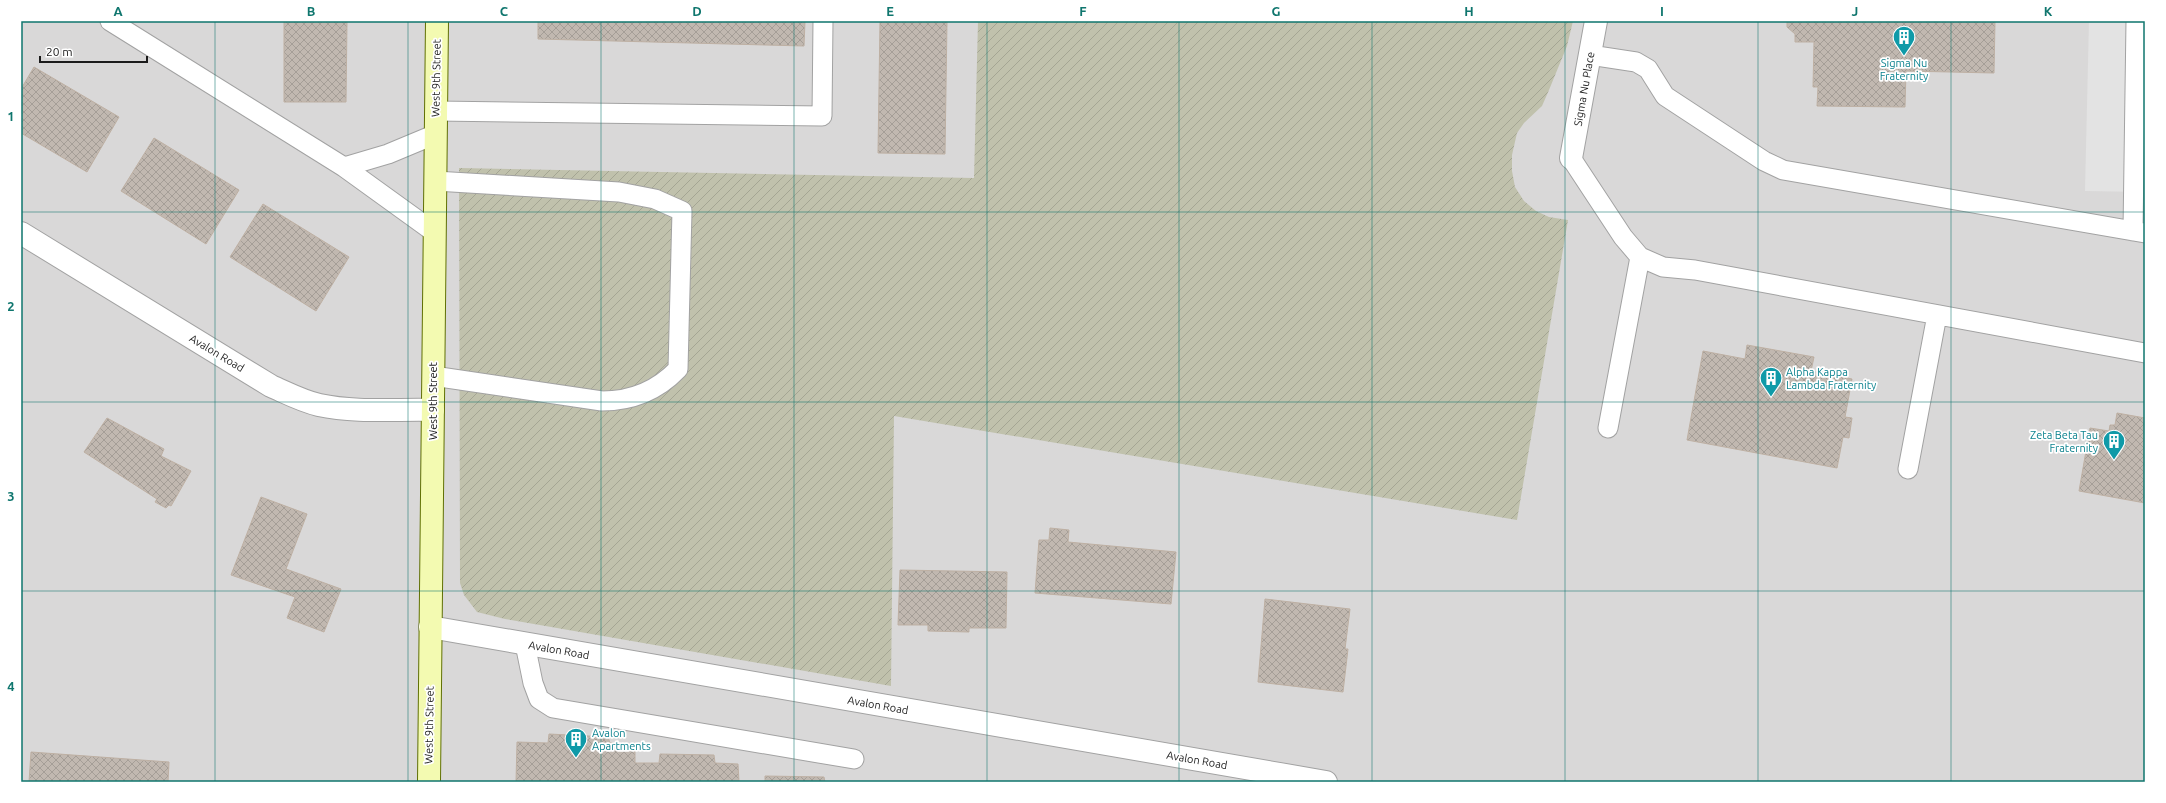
<svg xmlns="http://www.w3.org/2000/svg" width="2166" height="803" viewBox="0 0 2166 803" font-family="Ubuntu,sans-serif">
  <style>
    .residential { fill: #d9d8d8 }
    .construction { fill: url(#construction-furrows) }
    .parking { fill: #e3e3e3 }
    .building { fill: url(#building-cross-hatch); stroke: #beb0a3 }
    .lines { fill: none; stroke-linecap: round; stroke-linejoin: round }
    .lane-casing { stroke: #a2a2a2; stroke-width: 21 }
    .street-casing { stroke: #a2a2a2; stroke-width: 24 }
    .secondary-casing { stroke: #607004; stroke-width: 24 }
    .lane { stroke: #fff; stroke-width: 19 }
    .street { stroke: #fff; stroke-width: 22 }
    .secondary { stroke: #f3fab1; stroke-width: 22 }
    .grid { fill: none; stroke: #0f766e; stroke-width: 1; stroke-opacity: 0.55 }
    .labels { text-anchor: middle; dominant-baseline: central; stroke-width: 3.5; stroke-linejoin: round; paint-order: stroke }
    .culture-label { font-size: 11px; fill: #0d838f; stroke: #fff; text-anchor: start }
    .street-label { font-size: 11px; fill: #1b1b1b; stroke: #fff }
    .neatline { fill: none; stroke: #0f766e; stroke-width: 1.5 }
    .grid-label { font-size: 13px; text-anchor: middle; font-weight: bold; fill: #0f766e }
  </style>
  <defs>
    <pattern id="construction-furrows" width="10" height="10" patternUnits="userSpaceOnUse"><rect width="10" height="10" fill="#c0c1ac"/><path d="M-1 1l2-2M0 10L10 0M9 11l2-2" fill="none" stroke="#a4a593"/></pattern>
    <pattern id="building-cross-hatch" width="8" height="8" patternUnits="userSpaceOnUse"><rect width="8" height="8" fill="#c1b8b0"/><path d="M0 0l8 8M0 8l8-8" fill="none" stroke="#a59e97"/></pattern>
  </defs>
  <rect width="100%" height="100%" fill="#ede9e0"/>
  <path class="residential" d="M 21,21 L 2145,21 L 2145,782 L 21,782 Z"/>
  <path class="construction" d="M 978,21 L 1573,21 L 1567,46 L 1549,90 L 1542,106 L 1524,123 L 1517,133 L 1512,155 L 1512,171 L 1515,187 L 1524,201 L 1536,211 L 1549,217 L 1568,220 L 1517,520 L 894,416 L 891,686 L 505,619 L 477,612 L 464,595 L 460,583 L 459,168 L 974,178 Z"/>
  <path class="parking" d="M 2089,21 L 2145,21 L 2145,192 L 2085,191 Z"/>
  <path class="building" d="M 284,21 L 347,21 L 346,102 L 284,102 Z
    M 538,21 L 805,21 L 804,46 L 538,39 Z
    M 880,21 L 947,21 L 945,154 L 878,153 Z
    M 1787,21 L 1995,21 L 1994,73 L 1906,71 L 1905,107 L 1817,106 L 1818,87 L 1813,87 L 1814,42 L 1795,42 L 1795,34 L 1787,27 Z
    M 34,67 L 119,117 L 87,172 L 21,133 L 21,89 Z
    M 154,138 L 239,190 L 206,244 L 121,191 Z
    M 263,204 L 349,257 L 316,311 L 230,257 Z
    M 1747,345 L 1814,357 L 1811,371 L 1852,379 L 1845,417 L 1852,418 L 1849,438 L 1843,437 L 1837,468 L 1687,440 L 1703,351 L 1745,359 Z
    M 2117,413 L 2145,418 L 2145,503 L 2079,491 L 2090,428 L 2109,431 L 2110,425 L 2115,425 Z
    M 107,418 L 164,449 L 161,456 L 191,471 L 171,506 L 169,505 L 166,508 L 155,502 L 157,499 L 84,452 Z
    M 261,497 L 307,514 L 286,569 L 341,589 L 324,632 L 287,618 L 295,597 L 231,575 Z
    M 1050,528 L 1069,530 L 1068,542 L 1176,552 L 1171,604 L 1035,593 L 1039,540 L 1049,540 Z
    M 900,570 L 1007,572 L 1006,628 L 969,628 L 969,632 L 928,631 L 928,625 L 898,625 Z
    M 1265,599 L 1350,609 L 1345,649 L 1348,649 L 1343,692 L 1258,682 Z
    M 549,734 L 608,737 L 610,743 L 635,744 L 635,763 L 659,763 L 660,754 L 714,755 L 715,763 L 738,764 L 739,782 L 516,782 L 517,742 L 548,743 Z
    M 31,752 L 169,762 L 168,782 L 29,782 Z
    M 765,776 L 824,777 L 825,782 L 765,782 Z"/>
  <g class="lines">
    <g class="lane-casing">
      <path id="lane" d="M 110,21 L 344,167 L 434,232
        M 1590,55 L 1636,62 L 1648,69 L 1665,96 L 1764,161 L 1783,170 L 2145,233
        M 436,111 L 822,116 L 823,21
        M 1571,158 L 1623,237 L 1640,257 L 1663,267 L 1695,270 L 2145,353
        M 344,167 L 388,154 L 436,134
        M 2133,231 L 2136,21
        M 433,376 L 602,401 C 632,401 657,391 678,369 L 682,211 L 655,199 L 619,192 L 435,181
        M 1608,428 L 1640,257
        M 1908,469 L 1937,315
        M 525,644 L 533,683 L 539,699 L 553,708 L 854,759"/>
    </g>
    <g class="street-casing">
      <path id="street" d="M 1571,158 L 1596,21
        M 21,233 L 271,386 C 287,393 302,401 319,405 C 356,413 396,409 433,410
        M 430,627 L 1326,782"/>
    </g>
    <g class="secondary-casing">
      <path id="secondary" d="M 429,782 L 437,21"/>
    </g>
    <use href="#lane" class="lane"/>
    <use href="#street" class="street"/>
    <use href="#secondary" class="secondary"/>
  </g>
  <path class="grid" d="M 215,21 L 215,782M 408,21 L 408,782M 601,21 L 601,782M 794,21 L 794,782M 987,21 L 987,782M 1179,21 L 1179,782M 1372,21 L 1372,782M 1565,21 L 1565,782M 1758,21 L 1758,782M 1951,21 L 1951,782M 21,212 L 2145,212M 21,402 L 2145,402M 21,591 L 2145,591"/>
  <defs>
    <g id="building-pin" transform="scale(1.15)"><path d="M0 17L-7.5 6A9.5 9.5 0 1 1 7.5 6Z" fill="#0f9aa8" stroke="#fff"/><path d="M-4-6H4V6H1V3H-1V6H-4ZM-2.5-4.3h1.7v1.8h-1.7ZM.8-4.3h1.7v1.8H.8ZM-2.5-1h1.7V.8h-1.7ZM.8-1h1.7V.8H.8Z" fill="#fff"/></g>
  </defs>
  <g fill-rule="evenodd">
    <use href="#building-pin" x="1904" y="37"/>
    <use href="#building-pin" x="1771" y="378"/>
    <use href="#building-pin" x="2114" y="441"/>
    <use href="#building-pin" x="576" y="739"/>
  </g>
  <g class="labels">
    <g class="culture-label">
      <text x="1904" y="63" text-anchor="middle">Sigma Nu<tspan x="1904" dy="13">Fraternity</tspan></text>
      <text x="1786" y="372">Alpha Kappa<tspan x="1786" dy="13">Lambda Fraternity</tspan></text>
      <text x="2098" y="435" text-anchor="end">Zeta Beta Tau<tspan x="2098" dy="13">Fraternity</tspan></text>
      <text x="592" y="733">Avalon<tspan x="592" dy="13">Apartments</tspan></text>
    </g>
    <g class="street-label">
      <text transform="translate(436 78) rotate(-89)">West 9th Street</text>
      <text transform="translate(1584 89) rotate(-80)">Sigma Nu Place</text>
      <text transform="translate(217 353) rotate(31)">Avalon Road</text>
      <text transform="translate(433 401) rotate(-90)">West 9th Street</text>
      <text transform="translate(559 650) rotate(10)">Avalon Road</text>
      <text transform="translate(878 705) rotate(10)">Avalon Road</text>
      <text transform="translate(429 725) rotate(-89)">West 9th Street</text>
      <text transform="translate(1197 760) rotate(10)">Avalon Road</text>
    </g>
  </g>
  <rect width="2166" height="803" fill="none" stroke="#ffffff" stroke-width="44"/>
  <path d="M40 56v6h107v-6" fill="none" stroke="#1b1b1b" stroke-width="2"/>
  <text x="46" y="56" font-size="12" fill="#1b1b1b" stroke="#ffffff" stroke-width="3" paint-order="stroke">20 m</text>
  <rect x="22" y="22" width="2122" height="759" class="neatline"/>
  <g class="grid-label">
    <text x="118" y="16">A</text>
    <text x="311" y="16">B</text>
    <text x="504" y="16">C</text>
    <text x="697" y="16">D</text>
    <text x="890" y="16">E</text>
    <text x="1083" y="16">F</text>
    <text x="1276" y="16">G</text>
    <text x="1469" y="16">H</text>
    <text x="1662" y="16">I</text>
    <text x="1855" y="16">J</text>
    <text x="2048" y="16">K</text>
    <text x="11" y="121">1</text>
    <text x="11" y="311">2</text>
    <text x="11" y="501">3</text>
    <text x="11" y="691">4</text>
  </g>
</svg>
